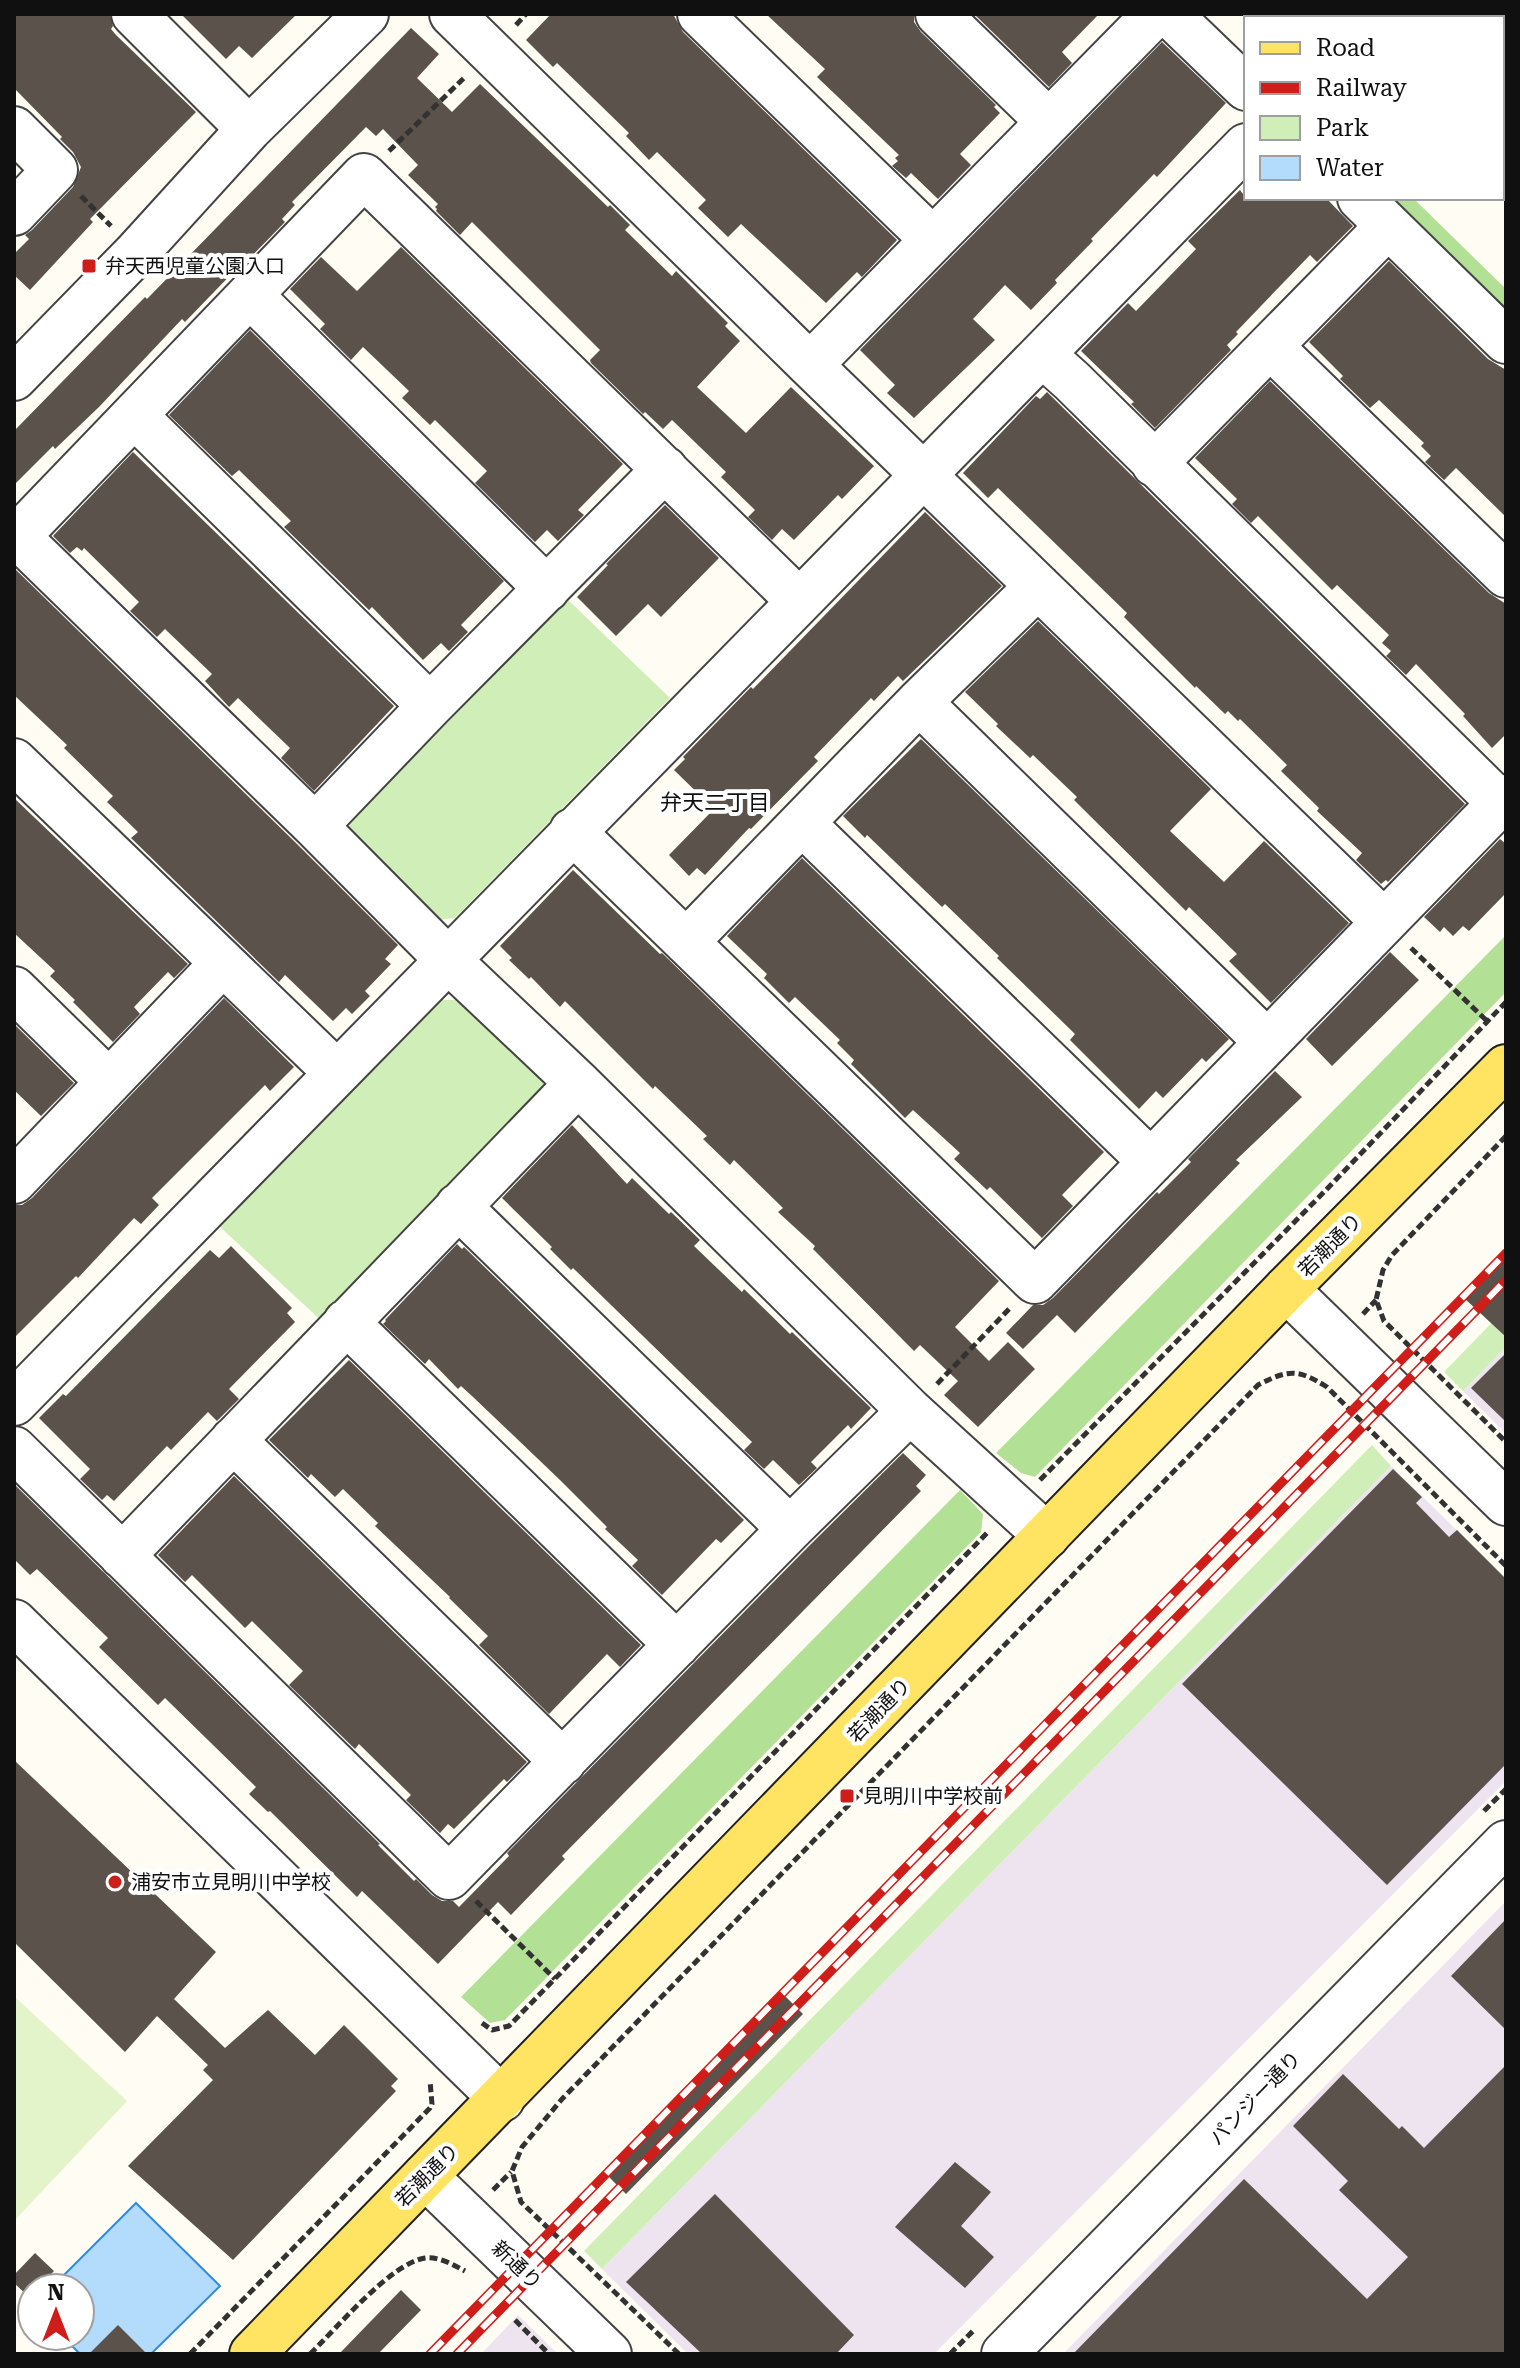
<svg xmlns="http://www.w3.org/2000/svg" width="1520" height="2368" viewBox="0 0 1520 2368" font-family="'Roboto Serif','Noto Sans JP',serif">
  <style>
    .industrial { fill: #eee4ef }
    .green { fill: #d0eeb7 }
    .forest { fill: #b2e195 }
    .pitch { fill: #e3f4ca }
    .water { fill: #b2dbfc; stroke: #318bda; stroke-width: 2 }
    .building { fill: #5a524b }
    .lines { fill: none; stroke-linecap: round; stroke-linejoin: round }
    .minor-casing { stroke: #434343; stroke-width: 48 }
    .major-casing { stroke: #212121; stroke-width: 48 }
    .path { stroke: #323232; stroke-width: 5; stroke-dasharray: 8 4; stroke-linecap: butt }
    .minor { stroke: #fff; stroke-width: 44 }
    .major { stroke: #ffe463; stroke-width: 44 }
    .rail-casing { stroke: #cf1d19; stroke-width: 9 }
    .rail { stroke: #fff; stroke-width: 6; stroke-dasharray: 18; stroke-linecap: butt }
    .poi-dot { fill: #cf1d19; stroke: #fff; stroke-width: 3 }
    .labels { text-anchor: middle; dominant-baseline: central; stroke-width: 8; stroke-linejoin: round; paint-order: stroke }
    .poi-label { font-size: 20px; fill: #101010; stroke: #fff; text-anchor: start }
    .street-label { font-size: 20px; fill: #101010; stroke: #fff }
    .neighbourhood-label { font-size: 22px; fill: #101010; stroke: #fff }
  </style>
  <rect width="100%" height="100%" fill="#fffdf3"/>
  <path class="industrial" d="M 1506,1347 L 1506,1434 L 1463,1391 Z
    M 1391,1466 L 1506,1578 L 1506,1781 L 934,2354 L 688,2354 L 602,2269 Z
    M 1506,1901 L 1506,2354 L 1063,2354 Z
    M 518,2315 L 558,2354 L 481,2354 Z"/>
  <path class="green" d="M 563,595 L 670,698 L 455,918 L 435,920 L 345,832 L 345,816 Z
    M 442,1000 L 464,1000 L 543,1078 L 544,1099 L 325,1324 L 220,1227 Z
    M 1506,1308 L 1506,1347 L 1463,1391 L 1444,1372 Z
    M 1372,1445 L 1391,1466 L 602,2269 L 584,2251 Z"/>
  <path class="forest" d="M 1385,198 L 1413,198 L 1506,289 L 1506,317 Z
    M 1506,935 L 1506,992 L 1035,1477 L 1021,1473 L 996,1453 Z
    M 960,1490 L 983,1514 L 981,1532 L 505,2020 L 490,2023 L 461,1997 Z"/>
  <path class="pitch" d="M 14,1996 L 127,2101 L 14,2221 Z"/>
  <path class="water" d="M 136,2203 L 220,2286 L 151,2354 L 80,2354 L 62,2336 L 80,2336 L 80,2288 L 51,2288 Z"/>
  <path class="building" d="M 14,14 L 110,14 L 113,26 L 111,29 L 116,35 L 196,112 L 90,219 L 93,222 L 30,290 L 14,275 L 14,254 L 29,239 L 25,235 L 32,230 L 73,187 L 81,167 L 73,152 L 60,139 L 62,137 L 14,88 Z
    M 181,14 L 297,14 L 252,58 L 239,46 L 226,59 Z
    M 551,14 L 673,14 L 683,32 L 897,240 L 862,277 L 857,272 L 826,303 L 741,224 L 728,237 L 698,208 L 706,200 L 657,152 L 649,160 L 626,136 L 629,133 L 557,63 L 553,67 L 526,40 Z
    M 766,14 L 914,14 L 914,22 L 921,32 L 996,105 L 994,107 L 1000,113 L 960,154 L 971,165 L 938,199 L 911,173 L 906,178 L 892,166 L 898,161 L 895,158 L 899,155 L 817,77 L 825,69 Z
    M 974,14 L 1099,14 L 1062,52 L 1072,63 L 1049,87 Z
    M 411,28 L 439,54 L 417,78 L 452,112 L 480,84 L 608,207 L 610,205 L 630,225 L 625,230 L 672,276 L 676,271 L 728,323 L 725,326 L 740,341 L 697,387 L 746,433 L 791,387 L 874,466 L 842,499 L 838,495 L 794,540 L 782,529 L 772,540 L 748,517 L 755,510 L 721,477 L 726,472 L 672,420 L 663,429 L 645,412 L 643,414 L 591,363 L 590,360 L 600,350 L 472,222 L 460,235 L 436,211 L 437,209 L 435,207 L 438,204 L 408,175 L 418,165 L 383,129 L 376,136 L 366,127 L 292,202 L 295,205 L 282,219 L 285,222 L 245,263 L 243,262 L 185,322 L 182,319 L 99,407 L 55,449 L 53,446 L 14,485 L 14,431 L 145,297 L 147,299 Z
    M 1162,42 L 1226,103 L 1157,177 L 1154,174 L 1091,239 L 1093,241 L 1055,280 L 1057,283 L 1031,310 L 1005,285 L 973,319 L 995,340 L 914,418 L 887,393 L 895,385 L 860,350 Z
    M 1240,190 L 1246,198 L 1326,198 L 1353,226 L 1317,262 L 1310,255 L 1236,332 L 1238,334 L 1227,345 L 1231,350 L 1155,428 L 1131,404 L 1134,402 L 1081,351 L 1128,303 L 1136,311 L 1196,249 L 1188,241 Z
    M 401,247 L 623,464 L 578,510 L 584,515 L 558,541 L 547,530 L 535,542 L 475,483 L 487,471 L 435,420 L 430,425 L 402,398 L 409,391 L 363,347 L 351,360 L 320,329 L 325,324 L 290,289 L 321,257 L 357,291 Z
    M 1389,261 L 1488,359 L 1506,370 L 1506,517 L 1456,468 L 1444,480 L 1425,462 L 1431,456 L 1421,446 L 1424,443 L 1379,400 L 1370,408 L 1340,379 L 1343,376 L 1309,342 Z
    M 250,330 L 504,581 L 461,625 L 468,632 L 449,651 L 441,643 L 423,660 L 372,607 L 369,610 L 284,527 L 291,521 L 239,470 L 232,476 L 169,415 Z
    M 1270,381 L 1489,593 L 1506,604 L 1506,734 L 1492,748 L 1463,716 L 1465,714 L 1416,664 L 1406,675 L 1386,656 L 1391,651 L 1382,643 L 1389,635 L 1337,585 L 1332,590 L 1258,516 L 1251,523 L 1232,504 L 1237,499 L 1195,458 Z
    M 1047,392 L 1465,804 L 1388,882 L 1386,880 L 1381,884 L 1356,860 L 1362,853 L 1317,811 L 1319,808 L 1281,771 L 1287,765 L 1240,719 L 1238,721 L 1228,711 L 1225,714 L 1196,686 L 1195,688 L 1124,617 L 1127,613 L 998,488 L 988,498 L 963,473 L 1036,396 L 1040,399 Z
    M 133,452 L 394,706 L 314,791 L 281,758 L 290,748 L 238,698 L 229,707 L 205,681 L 212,674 L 165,629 L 157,637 L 130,611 L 139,602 L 84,548 L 82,551 L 77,547 L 70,553 L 53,536 Z
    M 665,505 L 719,558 L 661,617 L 648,604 L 616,636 L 577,597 L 608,565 L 606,564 Z
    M 925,512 L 1002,586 L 903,681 L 898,676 L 874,701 L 871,698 L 814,757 L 818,761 L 751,829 L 749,828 L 705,875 L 697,868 L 689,876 L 669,855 L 714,809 L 674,770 L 685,759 L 683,757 L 751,687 L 753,689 Z
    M 14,568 L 297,844 L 398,945 L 385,959 L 391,964 L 365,991 L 370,996 L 352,1014 L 346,1008 L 333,1021 L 285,975 L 279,982 L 131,838 L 138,832 L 107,802 L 113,796 L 64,748 L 67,745 L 14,695 Z
    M 1038,621 L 1211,789 L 1170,831 L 1224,882 L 1264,841 L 1349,923 L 1271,1003 L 1229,961 L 1237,954 L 1189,907 L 1186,911 L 1074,800 L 1077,797 L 1033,755 L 1030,758 L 996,726 L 998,724 L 965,692 Z
    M 921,739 L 1229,1039 L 1206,1062 L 1202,1058 L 1163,1098 L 1156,1091 L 1139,1109 L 1070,1040 L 1075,1034 L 997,958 L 999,956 L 945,904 L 942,907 L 867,835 L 865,838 L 843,816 Z
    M 14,798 L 188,964 L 174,978 L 168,972 L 134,1007 L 140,1014 L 113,1042 L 73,1002 L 75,1000 L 50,976 L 55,971 L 14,933 Z
    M 1500,839 L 1506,844 L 1506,893 L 1469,931 L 1463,926 L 1453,936 L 1444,927 L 1440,932 L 1424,917 Z
    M 802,858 L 1104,1152 L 1062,1195 L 1073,1206 L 1042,1238 L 990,1187 L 987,1190 L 954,1159 L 960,1153 L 913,1110 L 905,1118 L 851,1064 L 854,1060 L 837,1043 L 840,1040 L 795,997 L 789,1003 L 764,978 L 767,974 L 727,936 Z
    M 573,870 L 660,954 L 662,953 L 999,1281 L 955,1327 L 989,1361 L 1008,1342 L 1035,1369 L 978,1427 L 944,1395 L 958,1381 L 920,1345 L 914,1351 L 813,1249 L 815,1246 L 778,1212 L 783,1208 L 734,1160 L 730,1165 L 703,1139 L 707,1136 L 655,1086 L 653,1089 L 565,1001 L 560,1007 L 531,977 L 529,979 L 509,960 L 512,958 L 500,946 Z
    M 1390,952 L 1419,980 L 1332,1066 L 1306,1039 Z
    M 224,998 L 294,1067 L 270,1091 L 265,1085 L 152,1198 L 159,1205 L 141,1224 L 134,1218 L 78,1278 L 76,1276 L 14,1338 L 14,1205 L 22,1205 L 32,1198 Z
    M 14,1024 L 74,1083 L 41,1116 L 14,1090 Z
    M 1275,1071 L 1302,1097 L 1236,1160 L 1240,1163 L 1075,1333 L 1057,1315 L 1023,1349 L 1006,1333 L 1033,1305 L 1043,1305 L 1053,1298 L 1157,1192 L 1159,1194 L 1191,1162 L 1188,1159 Z
    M 572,1125 L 627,1184 L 632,1178 L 669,1214 L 671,1212 L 700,1240 L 694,1246 L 742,1292 L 744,1289 L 790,1334 L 792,1332 L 871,1408 L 851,1429 L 848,1425 L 811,1462 L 817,1468 L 799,1485 L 773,1460 L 764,1469 L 744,1450 L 752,1442 L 573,1268 L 571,1270 L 550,1249 L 552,1247 L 502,1198 Z
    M 457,1244 L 462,1249 L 464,1247 L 744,1520 L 721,1543 L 716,1539 L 662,1595 L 632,1566 L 638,1560 L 605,1529 L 607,1527 L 560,1480 L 472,1396 L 461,1386 L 458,1389 L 429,1359 L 425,1364 L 383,1324 L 386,1321 L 385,1320 Z
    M 231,1246 L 292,1308 L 287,1313 L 295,1322 L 229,1389 L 239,1399 L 217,1421 L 208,1412 L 171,1450 L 167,1446 L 114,1501 L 107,1495 L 102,1500 L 80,1479 L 90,1469 L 39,1418 L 63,1394 L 66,1396 L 210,1250 L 219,1258 Z
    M 1506,1255 L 1506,1337 L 1464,1298 Z
    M 1506,1353 L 1506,1422 L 1471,1388 Z
    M 349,1360 L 641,1645 L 620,1667 L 607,1654 L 549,1714 L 479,1645 L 488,1636 L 449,1598 L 450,1597 L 375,1526 L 378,1523 L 343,1489 L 335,1497 L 311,1474 L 308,1478 L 269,1440 Z
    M 903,1453 L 926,1475 L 916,1486 L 921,1491 L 562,1856 L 565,1859 L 511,1915 L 498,1902 L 438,1964 L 362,1891 L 357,1897 L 270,1811 L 268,1812 L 249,1794 L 256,1787 L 165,1698 L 158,1705 L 99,1647 L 108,1638 L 37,1569 L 30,1575 L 14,1559 L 14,1484 L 380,1844 L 378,1845 L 414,1881 L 416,1879 L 432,1895 L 442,1901 L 453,1901 L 459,1907 L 509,1856 L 507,1853 L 808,1547 Z
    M 1393,1469 L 1422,1497 L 1416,1503 L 1449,1537 L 1457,1530 L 1506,1579 L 1506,1764 L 1387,1885 L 1182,1684 Z
    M 234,1476 L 527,1762 L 507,1782 L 504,1779 L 454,1829 L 448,1824 L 440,1833 L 406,1800 L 411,1795 L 359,1744 L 355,1749 L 289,1685 L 303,1671 L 252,1621 L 245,1628 L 192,1575 L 185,1582 L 158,1555 Z
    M 14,1760 L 216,1952 L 174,1999 L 225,2048 L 268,2010 L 315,2055 L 344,2025 L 398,2079 L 391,2086 L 396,2091 L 233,2260 L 128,2166 L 213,2080 L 203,2070 L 208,2065 L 157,2016 L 125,2052 L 14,1942 Z
    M 1506,1919 L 1506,2030 L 1451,1976 Z
    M 781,1992 L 803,2014 L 626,2194 L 604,2172 Z
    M 1506,2065 L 1506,2354 L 1073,2354 L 1244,2179 L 1367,2299 L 1408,2257 L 1339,2190 L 1348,2181 L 1293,2126 L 1343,2074 L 1399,2129 L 1402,2126 L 1424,2148 Z
    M 955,2162 L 991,2192 L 961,2226 L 994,2257 L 965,2288 L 895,2227 Z
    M 715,2194 L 854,2335 L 836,2354 L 702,2354 L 626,2282 Z
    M 35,2253 L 54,2271 L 38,2288 L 32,2288 L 32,2294 L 29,2297 L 14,2283 L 14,2275 Z
    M 401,2290 L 421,2310 L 378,2354 L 339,2354 Z
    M 118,2325 L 147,2354 L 89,2354 Z"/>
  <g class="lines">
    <g class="minor-casing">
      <path id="minor" d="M 134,14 L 249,129
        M 452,14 L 810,365 L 1384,922
        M 700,14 L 932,239
        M 938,14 L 1048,121
        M 1169,14 L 1246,88
        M 1372,18 L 1376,14
        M 14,129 L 55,170 L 14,213
        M 1360,198 L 1506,341
        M 251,296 L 547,589
        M 1271,347 L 1506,575
        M 1043,355 L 1072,381 L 1500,803
        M 810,365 L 1155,14
        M 14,378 L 137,252 L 249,129 L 366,14
        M 135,416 L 430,706
        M 1154,464 L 1388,226
        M 17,536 L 315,826 L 449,961 L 578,1083 L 910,1411 L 1047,1536
        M 14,540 L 364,176 L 799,601
        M 919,702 L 1267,1042
        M 14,761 L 336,1072
        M 802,823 L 1151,1162
        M 315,826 L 430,706 L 665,469
        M 572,831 L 1035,1281 L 1506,797
        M 686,942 L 919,702 L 1038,586
        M 14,989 L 109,1082
        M 14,1181 L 223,963
        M 458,1206 L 790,1529
        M 1286,1289 L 1506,1503
        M 346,1322 L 677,1645
        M 14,1403 L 1246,146
        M 233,1440 L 563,1762
        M 14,1449 L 449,1877 L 790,1529 L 910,1411
        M 122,1556 L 578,1083
        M 14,1622 L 502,2099
        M 425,2176 L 609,2354
        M 1004,2354 L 1506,1843"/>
    </g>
    <g class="major-casing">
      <path id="major" d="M 252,2354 L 1286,1289 L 1506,1067"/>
    </g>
    <path class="path" d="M 516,25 L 526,14
      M 389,151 L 465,77
      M 81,196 L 111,226
      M 1411,948 L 1487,1021
      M 1506,1136 L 1392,1255 L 1383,1270 L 1376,1300 L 1384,1321 L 1506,1442
      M 1363,1314 L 1376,1300
      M 937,1384 L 1010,1308
      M 1040,1480 L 1326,1190 L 1506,1002
      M 1484,1811 L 1506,1789
      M 476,1901 L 555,1979
      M 482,2023 L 492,2030 L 509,2026 L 988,1532
      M 493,2190 L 511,2172
      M 515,2320 L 549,2354
      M 190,2354 L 430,2108 L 432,2104 L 430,2081
      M 310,2354 C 336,2329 391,2263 425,2258 C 438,2256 454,2265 465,2271
      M 679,2354 L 521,2202 L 512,2171 L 522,2147 L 562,2099 L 1258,1385 C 1289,1369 1298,1369 1327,1387 L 1506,1566
      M 950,2354 L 973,2331"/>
    <use href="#minor" class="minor"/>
    <use href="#major" class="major"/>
    <g class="rail-casing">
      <path id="rail" d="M 430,2354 L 1506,1253
        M 457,2354 L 1506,1280"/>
    </g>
    <use href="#rail" class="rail"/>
  </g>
  <g class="poi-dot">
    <rect x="81" y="258" width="16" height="16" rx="4"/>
    <rect x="839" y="1788" width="16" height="16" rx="4"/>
    <circle cx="115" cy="1882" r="8"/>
  </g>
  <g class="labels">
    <g class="poi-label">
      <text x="105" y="266">弁天西児童公園入口</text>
      <text x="863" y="1796">見明川中学校前</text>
      <text x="131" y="1882">浦安市立見明川中学校</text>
    </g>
    <g class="street-label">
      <text transform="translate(1330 1245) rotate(-45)">若潮通り</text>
      <text transform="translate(879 1710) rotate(-46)">若潮通り</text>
      <text transform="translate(1255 2098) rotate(-46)">パンジー通り</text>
      <text transform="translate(427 2175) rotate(-45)">若潮通り</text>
      <text transform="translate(517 2265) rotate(44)">新通り</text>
    </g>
    <g class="neighbourhood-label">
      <text x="715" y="802">弁天二丁目</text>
    </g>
  </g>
  <rect width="1520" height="2368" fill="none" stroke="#101010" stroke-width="32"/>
  <rect x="1244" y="16" width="260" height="184" fill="#ffffff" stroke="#9f9f9f" stroke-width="2"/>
  <rect x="1260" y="42" width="40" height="12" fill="#ffe463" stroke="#9f9f9f" stroke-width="2"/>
  <text x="1316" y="56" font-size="24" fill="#101010">Road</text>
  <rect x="1260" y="82" width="40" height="12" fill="#cf1d19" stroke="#9f9f9f" stroke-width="2"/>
  <text x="1316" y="96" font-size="24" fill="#101010">Railway</text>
  <rect x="1260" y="116" width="40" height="24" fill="#d0eeb7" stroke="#9f9f9f" stroke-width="2"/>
  <text x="1316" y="136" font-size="24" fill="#101010">Park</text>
  <rect x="1260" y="156" width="40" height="24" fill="#b2dbfc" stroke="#9f9f9f" stroke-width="2"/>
  <text x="1316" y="176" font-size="24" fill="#101010">Water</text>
  <g transform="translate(56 2312)"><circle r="38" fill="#ffffff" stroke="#9f9f9f" stroke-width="2"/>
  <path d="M0-6L14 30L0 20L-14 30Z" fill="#cf1d19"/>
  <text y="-12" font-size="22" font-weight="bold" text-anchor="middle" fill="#101010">N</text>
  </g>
</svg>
